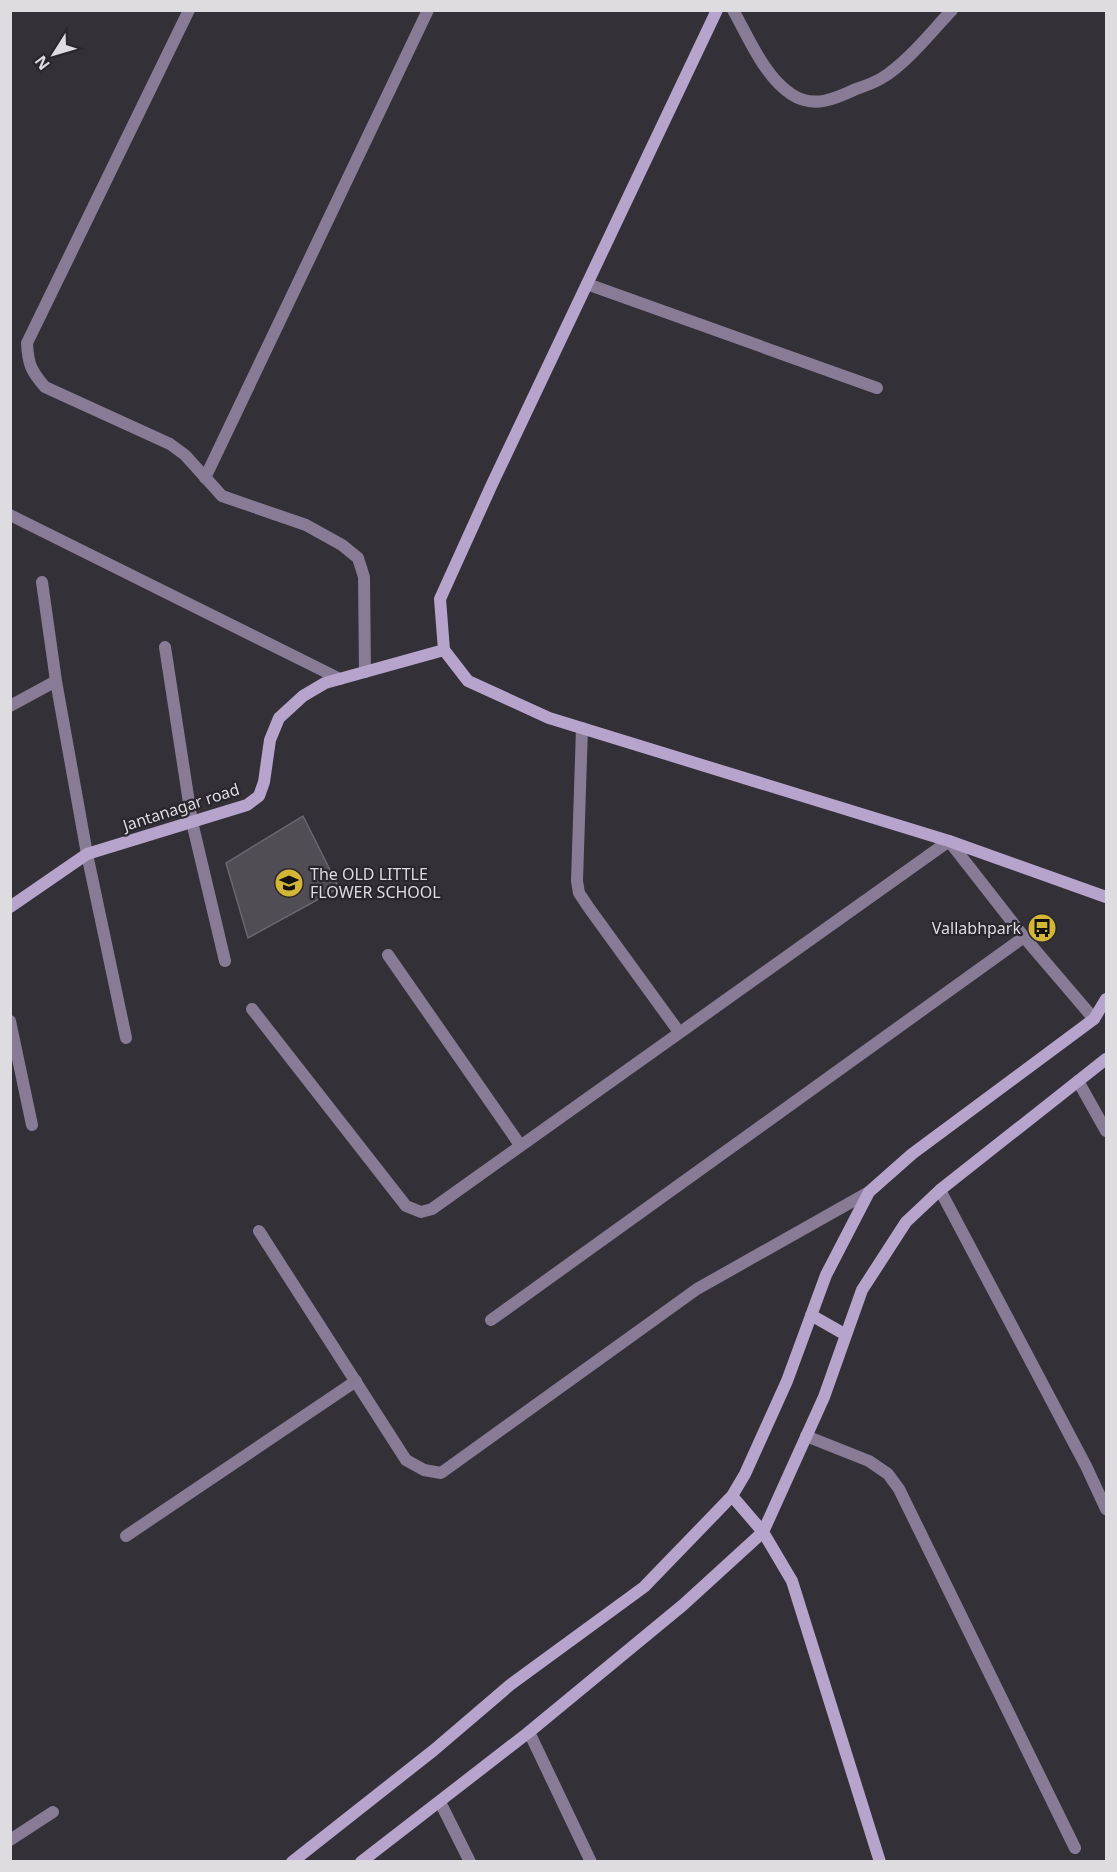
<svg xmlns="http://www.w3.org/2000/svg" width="1117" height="1872" viewBox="0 0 1117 1872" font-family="'Noto Sans',sans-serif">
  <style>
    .building { fill: #504d55; stroke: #6a676f; stroke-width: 1.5 }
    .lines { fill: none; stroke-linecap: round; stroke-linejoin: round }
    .lane { stroke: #877b95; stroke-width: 12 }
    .street { stroke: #877b95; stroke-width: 12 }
    .secondary { stroke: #b7a4cd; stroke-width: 12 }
    .labels { text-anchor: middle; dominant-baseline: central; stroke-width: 4.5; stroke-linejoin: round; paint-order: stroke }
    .street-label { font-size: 16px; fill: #dedce0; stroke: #2a262e }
    .poi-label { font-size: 16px; fill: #dedce0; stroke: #2a262e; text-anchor: start }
  </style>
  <rect width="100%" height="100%" fill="#343038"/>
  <path class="building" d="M 303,816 L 339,888 L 248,938 L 226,863 Z"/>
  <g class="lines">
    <path class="lane" d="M 733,10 C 749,38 764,76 791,94 C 813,109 835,99 856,89 C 865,86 874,83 882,78 C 907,63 931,32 952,10
      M 10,515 L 340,679"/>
    <path class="street" d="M 189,10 L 27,343 C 28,364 31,371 45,387 L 170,444 L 185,455 L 222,496 L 306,525 L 342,545 L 358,558 L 364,577 L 365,672
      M 587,284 L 877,388
      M 205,478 L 428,10
      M 42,582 L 56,681 L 87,854 L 126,1038
      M 165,647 L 192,822 L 225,961
      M 10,706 L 56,681
      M 582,728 L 577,881 L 579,893 L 589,908 L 679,1032
      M 388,955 L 520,1145
      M 252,1009 L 406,1206 L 421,1212 L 432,1209 L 949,841 L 1024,937 L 1094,1019
      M 10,1021 L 32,1125
      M 1078,1081 L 1106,1131
      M 940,1190 L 1086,1466 L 1106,1509
      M 259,1231 L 406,1460 L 424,1470 L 441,1473 L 697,1289 L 869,1192
      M 491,1320 L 1024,937
      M 806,1436 L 869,1461 L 888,1474 L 899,1489 L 1075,1848
      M 126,1536 L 356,1381
      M 529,1732 L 591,1862
      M 440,1802 L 470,1862
      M 10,1840 L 53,1812"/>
    <path class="secondary" d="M 717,10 L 493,482 L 440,599 L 444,650 L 468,681 L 549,718 L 949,841 L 1106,897
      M 10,907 L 87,854 L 247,805 L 259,796 L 264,782 L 270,740 L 279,718 L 303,696 L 325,683 L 444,650
      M 811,1315 L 846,1335
      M 732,1496 L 763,1532 L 792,1581 L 880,1862
      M 292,1862 L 434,1750 L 510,1685 L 644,1587 L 732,1496 L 745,1474 L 787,1381 L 826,1275 L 869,1192 L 912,1154 L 1094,1019 L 1106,999
      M 361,1862 L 529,1732 L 683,1605 L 763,1532 L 824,1397 L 862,1290 L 906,1222 L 940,1190 L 1106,1059"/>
  </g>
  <defs>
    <g id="school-disc" transform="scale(1.5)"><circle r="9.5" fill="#d3b635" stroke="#2a262e"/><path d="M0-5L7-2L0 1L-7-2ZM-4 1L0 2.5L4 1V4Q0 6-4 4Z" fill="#111"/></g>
    <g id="bus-disc" transform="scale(1.5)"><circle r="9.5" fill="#d3b635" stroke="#2a262e"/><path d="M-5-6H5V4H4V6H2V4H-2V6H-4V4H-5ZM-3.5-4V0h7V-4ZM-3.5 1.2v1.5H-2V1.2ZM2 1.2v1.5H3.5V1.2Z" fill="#111"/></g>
  </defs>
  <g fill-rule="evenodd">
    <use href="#school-disc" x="289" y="883"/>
    <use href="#bus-disc" x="1042" y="928"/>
  </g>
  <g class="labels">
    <g class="street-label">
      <text transform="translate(181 807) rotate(-18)">Jantanagar road</text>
    </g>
    <g class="poi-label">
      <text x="310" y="874">The OLD LITTLE<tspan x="310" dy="18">FLOWER SCHOOL</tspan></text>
      <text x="1021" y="928" text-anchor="end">Vallabhpark</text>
    </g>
  </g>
  <rect width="1117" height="1872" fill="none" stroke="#dedce0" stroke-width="24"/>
  <g transform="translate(54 54) rotate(233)" stroke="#2a262e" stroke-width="4.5" paint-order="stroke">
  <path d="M0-4.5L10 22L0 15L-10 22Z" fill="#dedce0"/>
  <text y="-9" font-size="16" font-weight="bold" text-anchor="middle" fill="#dedce0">N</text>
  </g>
</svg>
